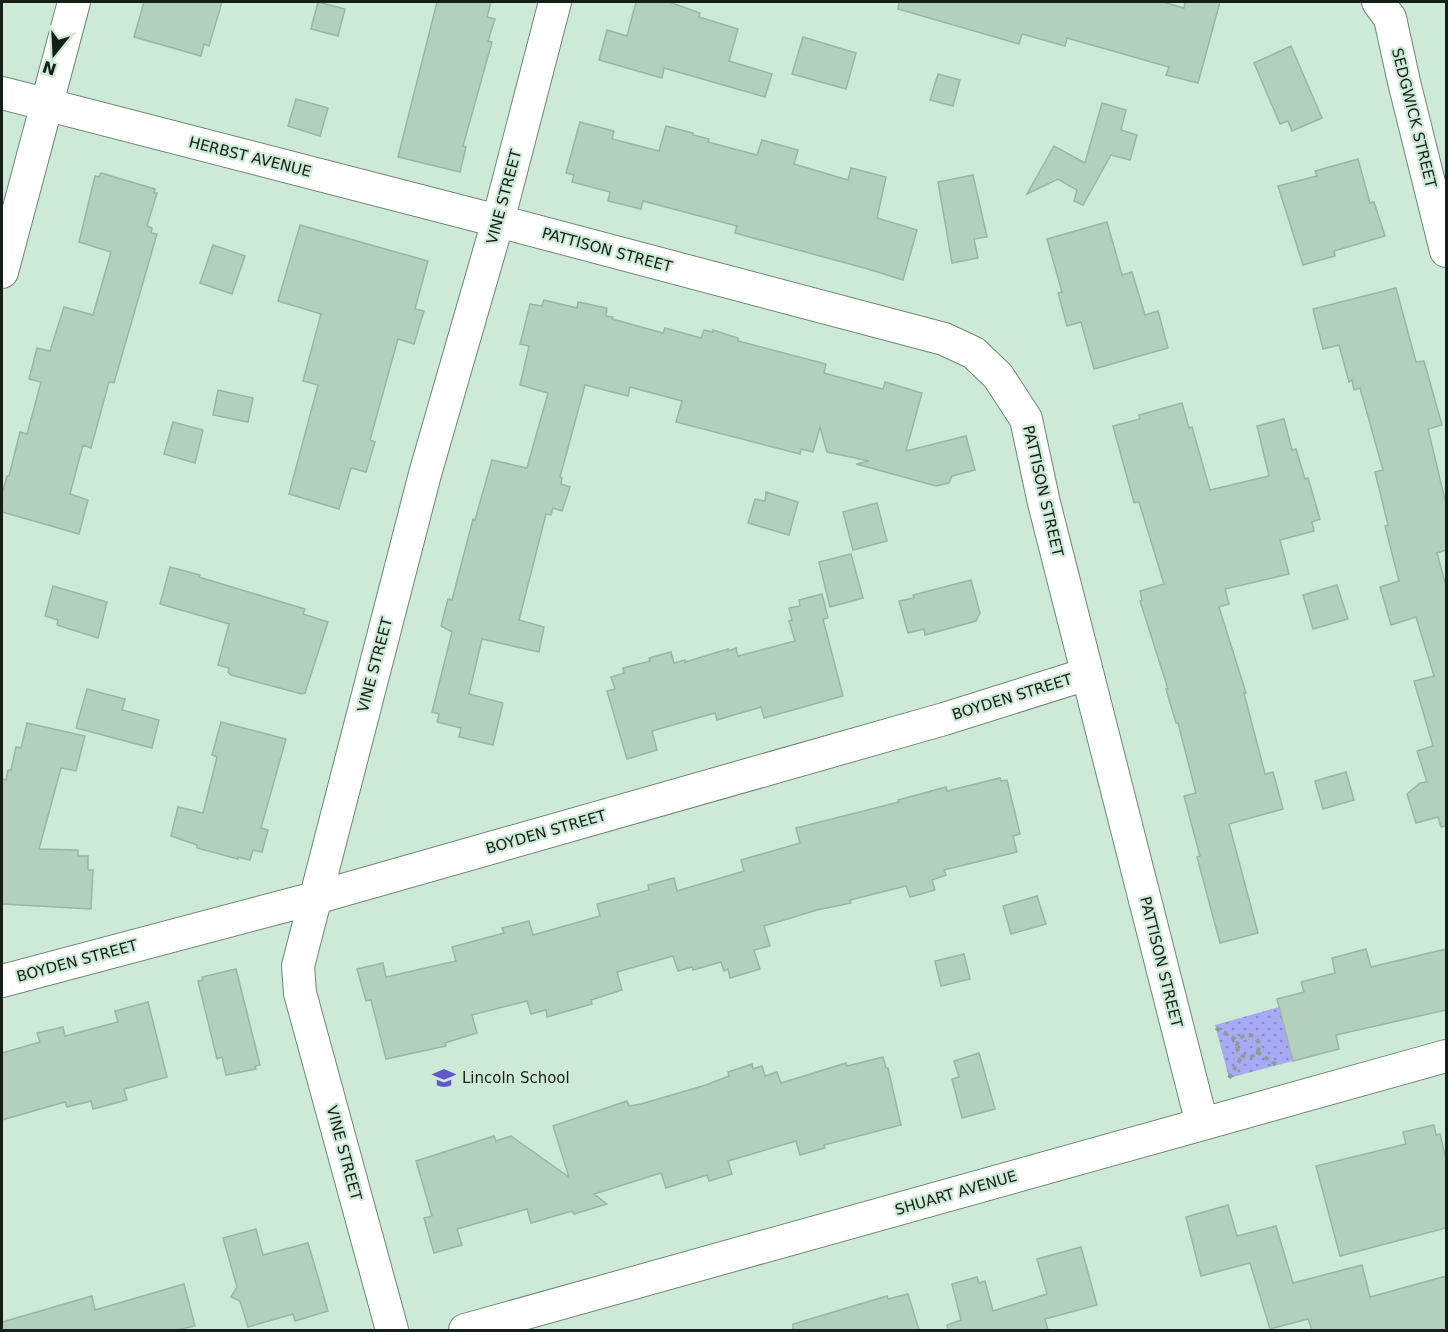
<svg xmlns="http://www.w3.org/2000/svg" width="1448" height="1332" viewBox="0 0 1448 1332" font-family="'DejaVu Sans',sans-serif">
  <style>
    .grass { fill: url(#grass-dots) }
    .building { fill: #b3cfbd; stroke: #9ab6a4; stroke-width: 1.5 }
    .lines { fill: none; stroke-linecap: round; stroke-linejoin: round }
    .minor-casing { stroke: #6d8776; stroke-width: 34 }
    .path { stroke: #899f91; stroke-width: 4; stroke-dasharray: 4.5 4.5; stroke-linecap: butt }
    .minor { stroke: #fff; stroke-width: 32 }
    .labels { text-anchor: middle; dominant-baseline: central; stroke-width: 4.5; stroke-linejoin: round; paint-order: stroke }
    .street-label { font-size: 15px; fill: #141f18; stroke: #cdead7 }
    .poi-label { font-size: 15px; fill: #141f18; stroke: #cdead7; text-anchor: start }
  </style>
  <defs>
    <pattern id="grass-dots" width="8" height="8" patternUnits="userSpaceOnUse" patternTransform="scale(1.5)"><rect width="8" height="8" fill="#a8aaf5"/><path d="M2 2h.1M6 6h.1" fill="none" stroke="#888ac5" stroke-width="1.8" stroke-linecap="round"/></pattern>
  </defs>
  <rect width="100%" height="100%" fill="#cdead7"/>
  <path class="grass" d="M 1279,1007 L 1293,1061 L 1229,1078 L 1215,1025 Z"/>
  <path class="building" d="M 144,2 L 222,2 L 209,46 L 204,44 L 201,56 L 134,37 Z
    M 318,2 L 345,9 L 338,36 L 311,29 Z
    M 437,2 L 491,2 L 487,17 L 495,19 L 488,41 L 492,42 L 463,146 L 466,147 L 460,172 L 398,157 Z
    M 636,2 L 669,2 L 700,13 L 699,17 L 738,29 L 729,61 L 772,74 L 765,97 L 664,68 L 662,78 L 599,60 L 607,30 L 627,36 Z
    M 899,2 L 1163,2 L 1184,8 L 1185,2 L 1220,2 L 1198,83 L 1166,75 L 1169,67 L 1067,38 L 1065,46 L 1022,34 L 1019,44 L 898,9 Z
    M 803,37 L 856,53 L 846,89 L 792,74 Z
    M 1291,46 L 1322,118 L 1292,131 L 1288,121 L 1280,124 L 1254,63 Z
    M 938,74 L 960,80 L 953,106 L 930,100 Z
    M 296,99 L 328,108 L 320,136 L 288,126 Z
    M 1102,103 L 1126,110 L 1121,130 L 1137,135 L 1130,160 L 1111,155 L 1083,205 L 1074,201 L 1077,190 L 1058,179 L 1027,194 L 1054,146 L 1085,163 Z
    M 580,122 L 614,131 L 612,139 L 659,151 L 666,126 L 693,133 L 693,135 L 709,139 L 708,142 L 757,155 L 762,140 L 798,150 L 794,164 L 848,180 L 851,168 L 886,177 L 877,218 L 917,230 L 903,280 L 868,269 L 735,233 L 737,226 L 643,201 L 641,209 L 608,201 L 610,192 L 572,182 L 574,175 L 566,173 Z
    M 1358,159 L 1370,203 L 1374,202 L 1385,236 L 1334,251 L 1335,256 L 1303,265 L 1278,186 L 1317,176 L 1315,171 Z
    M 101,173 L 155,189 L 154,193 L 157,193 L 147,226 L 152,228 L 151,233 L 157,234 L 114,383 L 109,382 L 91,448 L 83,445 L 70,494 L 88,500 L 79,534 L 2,512 L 2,494 L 7,476 L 9,476 L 20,432 L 27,434 L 41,382 L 29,379 L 37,348 L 50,351 L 64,307 L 93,315 L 111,252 L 79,242 L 95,176 L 99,177 Z
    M 973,175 L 987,237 L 974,239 L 978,258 L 952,263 L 938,182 Z
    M 1107,222 L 1122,275 L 1132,272 L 1145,315 L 1158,311 L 1168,348 L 1094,369 L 1081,322 L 1067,326 L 1058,293 L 1062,292 L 1047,239 Z
    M 300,225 L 428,261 L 415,309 L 424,311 L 414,344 L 398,339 L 370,440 L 375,442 L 366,472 L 351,468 L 339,509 L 289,494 L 318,385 L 303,381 L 321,314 L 278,301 Z
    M 213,245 L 245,256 L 232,294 L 200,283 Z
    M 1396,288 L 1416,362 L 1424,361 L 1442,425 L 1428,429 L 1446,504 L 1446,550 L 1437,553 L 1446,586 L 1446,826 L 1441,827 L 1438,817 L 1416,823 L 1407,794 L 1420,783 L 1427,782 L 1417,751 L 1433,746 L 1414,681 L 1434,676 L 1416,617 L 1391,625 L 1380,587 L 1399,581 L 1385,526 L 1388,525 L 1375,472 L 1383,470 L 1360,388 L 1354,390 L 1352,380 L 1349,382 L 1339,345 L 1323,349 L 1313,309 Z
    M 544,300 L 577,308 L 578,302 L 607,308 L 606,316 L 613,317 L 612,319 L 663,333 L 665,328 L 701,338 L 704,330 L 713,332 L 713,330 L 738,338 L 738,341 L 826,364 L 824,373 L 883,389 L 885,382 L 922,393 L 906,451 L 966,436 L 975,470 L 952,476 L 949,483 L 936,486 L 856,464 L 869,461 L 827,452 L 820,427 L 813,452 L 801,449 L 800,454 L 676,422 L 682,401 L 630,387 L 628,396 L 585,385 L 560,477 L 562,478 L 561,484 L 570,487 L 562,511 L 553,508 L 551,515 L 546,514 L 519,620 L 544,627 L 539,652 L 482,639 L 469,694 L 503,703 L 493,745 L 459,737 L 461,728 L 437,722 L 439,714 L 432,712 L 452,632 L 441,626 L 448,599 L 452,600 L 473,519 L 475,520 L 492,460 L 527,468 L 548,393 L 520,385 L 529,346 L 520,344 L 530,304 L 542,306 Z
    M 218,390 L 253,398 L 248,422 L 213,415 Z
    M 1182,403 L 1189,428 L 1192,427 L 1210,490 L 1269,476 L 1257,426 L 1284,419 L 1292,450 L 1296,449 L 1305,479 L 1308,478 L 1320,519 L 1312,522 L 1314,531 L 1280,540 L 1289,574 L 1225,589 L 1229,604 L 1219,607 L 1246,693 L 1244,693 L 1265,774 L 1273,772 L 1283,809 L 1229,824 L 1258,933 L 1220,943 L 1197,857 L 1200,856 L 1184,796 L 1196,793 L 1178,723 L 1176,723 L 1166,689 L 1168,689 L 1140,601 L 1142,600 L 1140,591 L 1164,584 L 1139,502 L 1134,503 L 1113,426 L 1140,419 L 1139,415 Z
    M 173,422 L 203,430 L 195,463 L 164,454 Z
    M 766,492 L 798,502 L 789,535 L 748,523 L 755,499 L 765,501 Z
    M 877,503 L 887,541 L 853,550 L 843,512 Z
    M 851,554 L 863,598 L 830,607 L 819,562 Z
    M 170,567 L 200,575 L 199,577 L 305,609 L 303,614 L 328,622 L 305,693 L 302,694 L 231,675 L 228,672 L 229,668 L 218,665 L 229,624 L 160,604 Z
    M 971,580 L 980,613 L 976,621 L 925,635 L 924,629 L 908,633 L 899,601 L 914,598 L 913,595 Z
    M 1337,585 L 1348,619 L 1313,629 L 1303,595 Z
    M 53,586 L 107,602 L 98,638 L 57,625 L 58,620 L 45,616 Z
    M 822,594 L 828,618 L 823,619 L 843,696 L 764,718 L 761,707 L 717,720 L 715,713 L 652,731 L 657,750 L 627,759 L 607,691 L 615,689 L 611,677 L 624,673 L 623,668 L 650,661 L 649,658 L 671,652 L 674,663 L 685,660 L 685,662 L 728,649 L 728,651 L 736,648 L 738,656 L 795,641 L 789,621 L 792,620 L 789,608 L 800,606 L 799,600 Z
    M 87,689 L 125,699 L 122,710 L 159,720 L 152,748 L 76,728 Z
    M 221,722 L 286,739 L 261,828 L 268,830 L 262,852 L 253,850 L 250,860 L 238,857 L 238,859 L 197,848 L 197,845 L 171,836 L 178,807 L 203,813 L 217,757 L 212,755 Z
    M 27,723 L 85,736 L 76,771 L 61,768 L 39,849 L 78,850 L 78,856 L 88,856 L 88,870 L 93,870 L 91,909 L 2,904 L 2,779 L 6,780 L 8,770 L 11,770 L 16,747 L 21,748 Z
    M 1346,772 L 1354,800 L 1323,809 L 1315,781 Z
    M 1000,778 L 1001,781 L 1007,780 L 1020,834 L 1013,836 L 1017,852 L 944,870 L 946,875 L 932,880 L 935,890 L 910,897 L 906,886 L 850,900 L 851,903 L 817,910 L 764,926 L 770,946 L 754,950 L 760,969 L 730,978 L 728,969 L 724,971 L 721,962 L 693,970 L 692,967 L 678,971 L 673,956 L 617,972 L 622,990 L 591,1000 L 592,1004 L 547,1017 L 546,1010 L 531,1014 L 527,1001 L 472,1015 L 477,1033 L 445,1043 L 446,1046 L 386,1059 L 371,1000 L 366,1001 L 357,969 L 383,963 L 386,977 L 456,961 L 452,947 L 504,933 L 502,928 L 529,921 L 533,935 L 600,916 L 597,904 L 649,890 L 648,885 L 674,878 L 677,891 L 744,871 L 741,860 L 800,843 L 796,828 L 899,802 L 898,800 L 946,787 L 947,791 Z
    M 1037,896 L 1046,924 L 1011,934 L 1003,906 Z
    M 1366,949 L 1371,967 L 1446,949 L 1446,1010 L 1336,1035 L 1339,1049 L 1293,1061 L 1277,999 L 1304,992 L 1301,982 L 1335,973 L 1332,958 Z
    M 964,954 L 970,979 L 941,986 L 935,961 Z
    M 236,969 L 260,1065 L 255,1066 L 256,1069 L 226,1075 L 222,1057 L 217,1059 L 198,981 L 203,980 L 202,977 Z
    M 148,1002 L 167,1077 L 124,1089 L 127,1100 L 93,1109 L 91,1101 L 67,1107 L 65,1102 L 2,1120 L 2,1053 L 40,1042 L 37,1033 L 63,1027 L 65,1036 L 118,1022 L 115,1011 Z
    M 979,1053 L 995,1109 L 962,1118 L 952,1079 L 959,1077 L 954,1061 Z
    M 883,1057 L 886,1068 L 888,1068 L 901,1125 L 824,1145 L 825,1148 L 800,1155 L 796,1141 L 728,1161 L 732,1174 L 709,1181 L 707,1175 L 666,1188 L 661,1173 L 594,1194 L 607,1204 L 574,1214 L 572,1211 L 531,1223 L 527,1209 L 457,1229 L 462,1245 L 434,1253 L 424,1218 L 432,1216 L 416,1161 L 494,1136 L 496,1141 L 511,1136 L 569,1177 L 553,1126 L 627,1101 L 629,1106 L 641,1104 L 706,1085 L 729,1076 L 728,1072 L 752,1064 L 753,1069 L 762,1066 L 765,1076 L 777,1072 L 781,1083 L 846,1063 L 847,1066 Z
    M 1434,1125 L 1436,1135 L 1440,1134 L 1446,1159 L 1446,1228 L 1340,1256 L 1316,1166 L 1406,1144 L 1403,1132 Z
    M 1228,1205 L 1237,1236 L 1276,1226 L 1293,1283 L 1362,1265 L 1370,1297 L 1446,1276 L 1446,1330 L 1312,1330 L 1308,1319 L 1270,1329 L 1250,1263 L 1201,1276 L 1186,1217 Z
    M 256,1229 L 263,1255 L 308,1243 L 328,1311 L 295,1321 L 293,1314 L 248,1327 L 240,1301 L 231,1297 L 237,1287 L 223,1238 Z
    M 1081,1247 L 1097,1305 L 1045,1319 L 1048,1330 L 948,1330 L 947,1325 L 961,1320 L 952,1284 L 977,1277 L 979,1283 L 985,1281 L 993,1311 L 1047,1294 L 1037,1259 Z
    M 184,1284 L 195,1326 L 177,1330 L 2,1330 L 2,1322 L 92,1296 L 95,1310 Z
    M 908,1294 L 919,1330 L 793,1330 L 793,1324 L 887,1296 L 888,1299 Z"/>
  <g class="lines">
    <g class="minor-casing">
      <path id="minor" d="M 1378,2 L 1390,18 L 1404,82 L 1446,251
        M 2,93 L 498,221 L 944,339 L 974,353 L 998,376 L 1026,419 L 1044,503 L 1202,1124
        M 2,272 L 74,2
        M 2,981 L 315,898 L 944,719 L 1087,674
        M 392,1330 L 300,993 L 298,966 L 425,474 L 498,221 L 555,2
        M 465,1330 L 1446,1056"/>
    </g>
    <path class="path" d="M 1216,1028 L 1238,1041
      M1237 1046a11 11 0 1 1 22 0a11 11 0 1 1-22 0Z
      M 1257,1052 L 1277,1065
      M 1229,1078 L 1243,1055"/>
    <use href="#minor" class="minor"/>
  </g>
  <defs>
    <g id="school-bare" transform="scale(1.8)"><path d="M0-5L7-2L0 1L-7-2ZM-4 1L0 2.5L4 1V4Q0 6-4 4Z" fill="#6158d0" stroke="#cdead7" stroke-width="2.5" paint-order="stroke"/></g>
  </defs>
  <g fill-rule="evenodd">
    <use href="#school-bare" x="444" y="1078"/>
  </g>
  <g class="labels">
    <g class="street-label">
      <text transform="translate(1414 118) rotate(76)">SEDGWICK STREET</text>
      <text transform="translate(250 157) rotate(14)">HERBST AVENUE</text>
      <text transform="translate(504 197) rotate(-75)">VINE STREET</text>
      <text transform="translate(607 250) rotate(15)">PATTISON STREET</text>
      <text transform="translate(1043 491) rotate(77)">PATTISON STREET</text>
      <text transform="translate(375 665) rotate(-75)">VINE STREET</text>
      <text transform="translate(1012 697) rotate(-17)">BOYDEN STREET</text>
      <text transform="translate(546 832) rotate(-16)">BOYDEN STREET</text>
      <text transform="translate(77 961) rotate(-15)">BOYDEN STREET</text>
      <text transform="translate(1161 962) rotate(76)">PATTISON STREET</text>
      <text transform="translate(344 1153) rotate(75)">VINE STREET</text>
      <text transform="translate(956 1193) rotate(-16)">SHUART AVENUE</text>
    </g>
    <g class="poi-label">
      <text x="462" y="1078">Lincoln School</text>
    </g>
  </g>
  <rect width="1448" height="1332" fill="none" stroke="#141f18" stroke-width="6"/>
  <g transform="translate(54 54) rotate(198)" stroke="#cdead7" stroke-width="4.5" paint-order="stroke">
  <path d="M0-4.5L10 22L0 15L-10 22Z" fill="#141f18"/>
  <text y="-9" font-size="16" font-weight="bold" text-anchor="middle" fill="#141f18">N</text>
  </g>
</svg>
